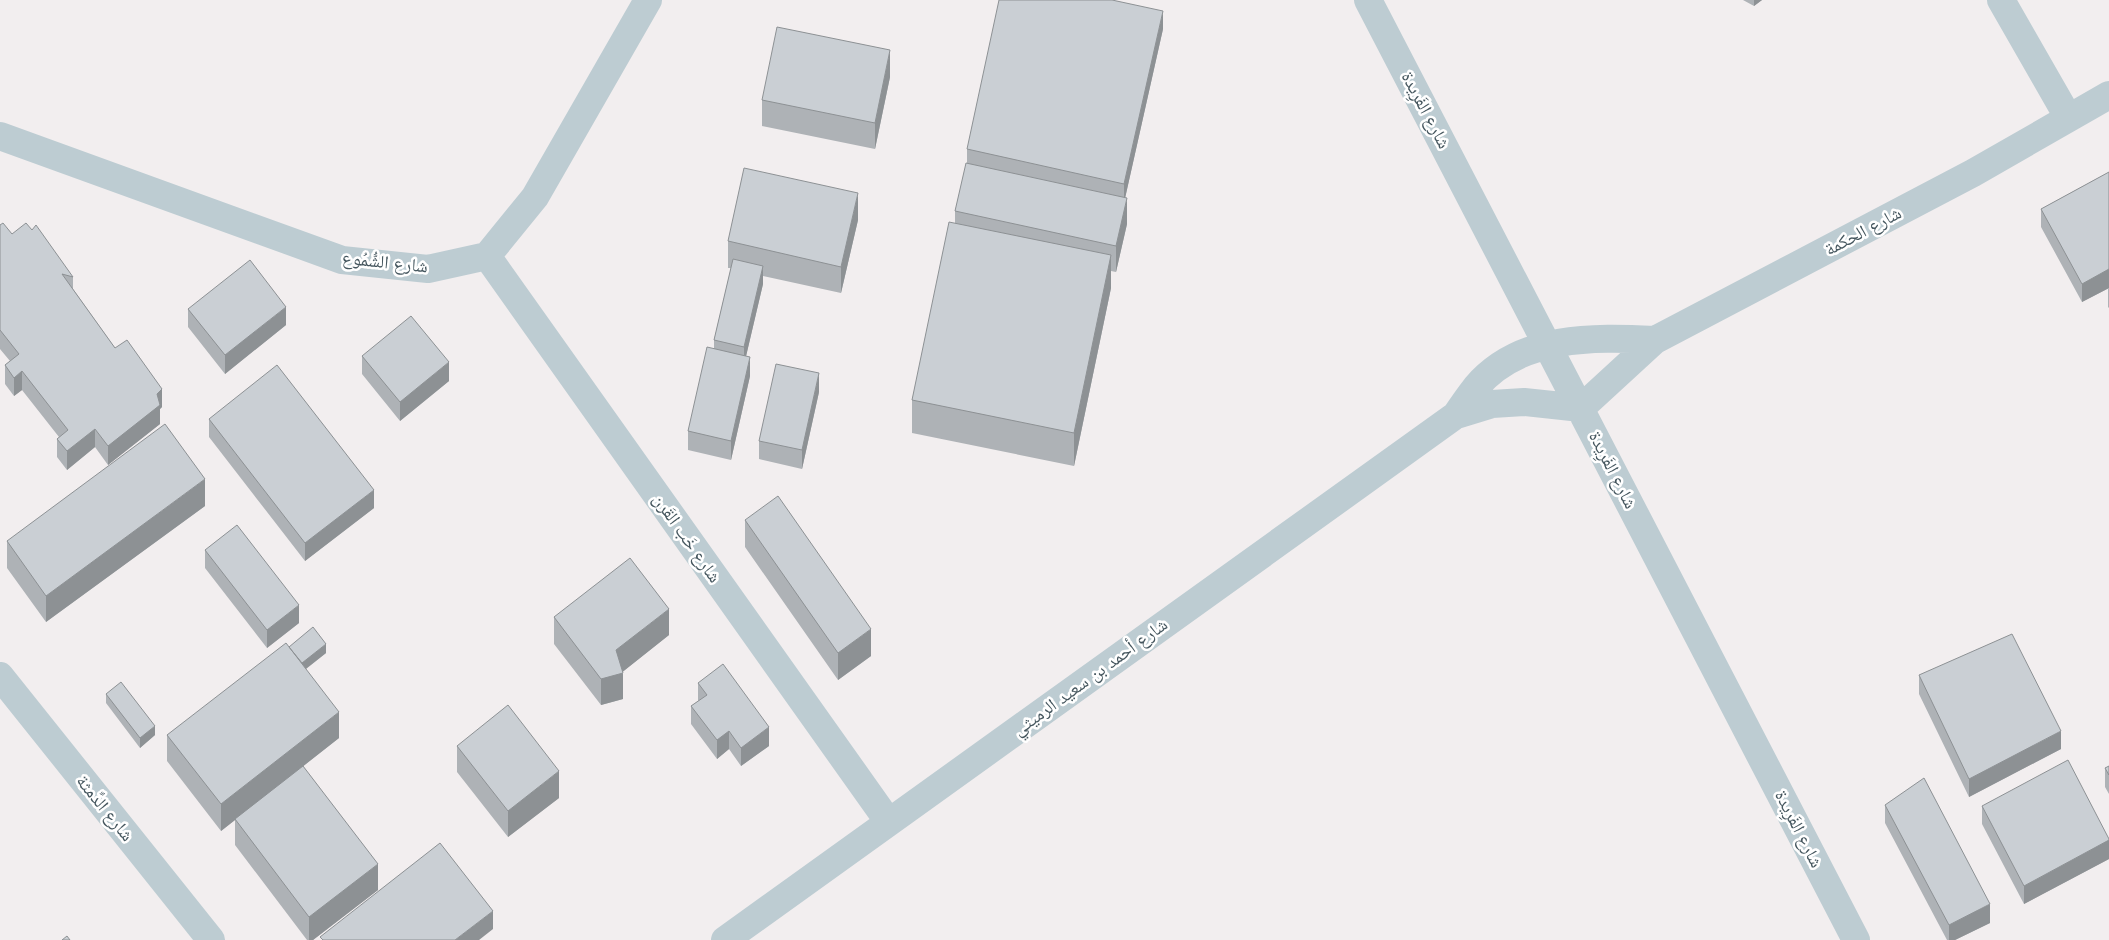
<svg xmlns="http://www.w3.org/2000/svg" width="2109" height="940" viewBox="0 0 2109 940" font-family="Jost,'Noto Naskh Arabic',sans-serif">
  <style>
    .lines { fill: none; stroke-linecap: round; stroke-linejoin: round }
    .street { stroke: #bdccd2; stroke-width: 28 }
    .wall { fill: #aeb2b6 }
    .shaded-wall { fill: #8d9194 }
    .building { fill: #cacfd4; stroke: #8d9194 }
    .labels { text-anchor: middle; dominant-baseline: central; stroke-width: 5; stroke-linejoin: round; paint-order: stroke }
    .street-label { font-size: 18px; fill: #45565e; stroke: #fff }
  </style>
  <rect width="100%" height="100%" fill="#f2eeef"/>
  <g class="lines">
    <path class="street" d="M 1368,0 L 1856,940
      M 2001,0 L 2068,117
      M 0,136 L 342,260 L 428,269 L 487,256 L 535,197 L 648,0
      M 487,256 L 888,821
      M 1581,408 L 1655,340 L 1973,173 L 2109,95
      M 1456,415 L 1492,404 L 1524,402 L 1581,408
      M 0,676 L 211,940
      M 725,940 L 1456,415 C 1462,406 1469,396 1476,387 C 1520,335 1594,337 1655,340"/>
  </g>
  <path class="wall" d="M 1743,0 L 1762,0 L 1754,6 Z
    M 1163,29 L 1125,198 L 1127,224 L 1116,272 L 1111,271 L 1111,288 L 1074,466 L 912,433 L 912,400 L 955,223 L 955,211 L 967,163 L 967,149 Z
    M 890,77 L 875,149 L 762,126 L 762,100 Z
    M 2109,172 L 2109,288 L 2082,302 L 2041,227 L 2041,209 Z
    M 858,220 L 841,293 L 763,276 L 763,284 L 746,356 L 750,376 L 731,460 L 688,450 L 688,431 L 714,349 L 714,340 L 731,268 L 728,268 L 728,241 Z
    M 0,225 L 12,234 L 32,230 L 73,277 L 73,289 L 115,348 L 162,407 L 160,409 L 160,424 L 108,465 L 95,447 L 67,470 L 57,457 L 57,439 L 59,437 L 22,390 L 14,396 L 5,384 L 5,365 L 10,361 L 0,349 Z
    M 2109,288 L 2109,308 L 2108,307 L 2108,289 Z
    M 188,309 L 286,325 L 225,374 L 188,327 Z
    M 362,356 L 449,381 L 400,421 L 362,374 Z
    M 819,392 L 802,469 L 759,459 L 759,441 Z
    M 209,419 L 374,508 L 305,561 L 209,437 Z
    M 205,506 L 46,622 L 7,568 L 7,541 Z
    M 745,520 L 871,656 L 838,680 L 745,547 Z
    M 205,550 L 299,623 L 267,648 L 205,568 Z
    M 554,617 L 669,635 L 622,672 L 623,699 L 601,705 L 554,644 Z
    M 289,647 L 326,653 L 306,669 L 339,738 L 303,766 L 378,890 L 313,940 L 307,940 L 235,845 L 235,820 L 221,831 L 167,761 L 167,735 Z
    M 1919,675 L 2061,749 L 1969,797 L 1919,694 Z
    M 698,683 L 769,746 L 741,766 L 729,749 L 717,759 L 691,724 L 691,706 L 698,701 Z
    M 106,694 L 155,735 L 140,748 L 106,703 Z
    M 457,746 L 559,798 L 508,837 L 457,772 Z
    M 2109,766 L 2109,794 L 2105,787 L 2105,768 Z
    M 1885,805 L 1990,923 L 1955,940 L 1947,940 L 1885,823 Z
    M 1982,806 L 2109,839 L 2109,859 L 2024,904 L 1982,824 Z"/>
  <path class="shaded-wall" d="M 1754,0 L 1762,0 L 1754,6 Z
    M 1163,11 L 1163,29 L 1124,203 L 1124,184 Z
    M 890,50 L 890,77 L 875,149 L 875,123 Z
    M 858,193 L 858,220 L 841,293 L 841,267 Z
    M 1127,198 L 1127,224 L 1116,272 L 1116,246 Z
    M 1111,255 L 1111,288 L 1074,466 L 1074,433 Z
    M 763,266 L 763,284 L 744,365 L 744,347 Z
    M 2109,269 L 2109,288 L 2082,302 L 2082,284 Z
    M 286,307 L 286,325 L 225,374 L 225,355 Z
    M 750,357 L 750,376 L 731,460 L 731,441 Z
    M 449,362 L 449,381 L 400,421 L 400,402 Z
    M 22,371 L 22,390 L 14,396 L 14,378 Z
    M 819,373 L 819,392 L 802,469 L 802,450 Z
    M 162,389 L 162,407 L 160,409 L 160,424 L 108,465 L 108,446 L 157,394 Z
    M 95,429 L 95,447 L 67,470 L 67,451 Z
    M 205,479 L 205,506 L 46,622 L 46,596 Z
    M 374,490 L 374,508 L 305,561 L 305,543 Z
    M 299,605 L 299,623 L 267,648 L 267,630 Z
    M 669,609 L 669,635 L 620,674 L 623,673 L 623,699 L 601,705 L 601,679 L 616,650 Z
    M 871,629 L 871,656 L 838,680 L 838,653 Z
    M 326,644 L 326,653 L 298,675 L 298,666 Z
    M 339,712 L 339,738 L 221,831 L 221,804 Z
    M 155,726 L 155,735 L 140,748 L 140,738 Z
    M 769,727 L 769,746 L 741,766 L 741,748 Z
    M 729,731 L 729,749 L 717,759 L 717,740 Z
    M 2061,731 L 2061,749 L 1969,797 L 1969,779 Z
    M 559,771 L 559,798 L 508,837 L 508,811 Z
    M 2109,840 L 2109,859 L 2024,904 L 2024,886 Z
    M 378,864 L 378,890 L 313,940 L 309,940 L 309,917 Z
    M 1990,904 L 1990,923 L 1955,940 L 1949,940 L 1949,925 Z
    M 493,911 L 493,929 L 479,940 L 455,940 Z"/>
  <path class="building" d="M 999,0 L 1112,0 L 1163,11 L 1124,184 L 967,149 Z
    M 777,27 L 890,50 L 875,123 L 762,100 Z
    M 966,163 L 1127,198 L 1116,246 L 955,211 Z
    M 744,168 L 858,193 L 841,267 L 728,241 Z
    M 2109,172 L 2109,269 L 2082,284 L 2041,209 Z
    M 949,222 L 1111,255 L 1074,433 L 912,400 Z
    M 3,223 L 12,234 L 26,223 L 32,230 L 36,225 L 73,277 L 62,274 L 115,348 L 127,340 L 162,389 L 157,394 L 160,405 L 108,446 L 95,429 L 67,451 L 57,439 L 68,430 L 22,371 L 14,378 L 5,365 L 19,354 L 0,330 L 0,225 Z
    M 733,259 L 763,266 L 744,347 L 714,340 Z
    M 250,260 L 286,307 L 225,355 L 188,309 Z
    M 411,316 L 449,362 L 400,402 L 362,356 Z
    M 707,347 L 750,357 L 731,441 L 688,431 Z
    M 776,364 L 819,373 L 802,450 L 759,441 Z
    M 277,365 L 374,490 L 305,543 L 209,419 Z
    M 165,424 L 205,479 L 46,596 L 7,541 Z
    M 778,496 L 871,629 L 838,653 L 745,520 Z
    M 237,525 L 299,605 L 267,630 L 205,550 Z
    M 630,558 L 669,609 L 616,650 L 623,673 L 601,679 L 554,617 Z
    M 313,627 L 326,644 L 302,663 L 289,647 Z
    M 2012,634 L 2061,731 L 1969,779 L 1919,675 Z
    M 286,643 L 339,712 L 221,804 L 167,735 Z
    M 723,664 L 769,727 L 741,748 L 729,731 L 717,740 L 691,706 L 707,695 L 698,683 Z
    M 121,682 L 155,726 L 140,738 L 106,694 Z
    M 508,705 L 559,771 L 508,811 L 457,746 Z
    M 2068,760 L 2109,839 L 2109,840 L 2024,886 L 1982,806 Z
    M 303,766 L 378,864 L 309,917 L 235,819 Z
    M 2109,766 L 2109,775 L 2105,768 Z
    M 1924,778 L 1990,904 L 1949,925 L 1885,805 Z
    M 440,843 L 493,911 L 455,940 L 323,940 L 320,937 Z
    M 67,936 L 70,940 L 62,940 Z"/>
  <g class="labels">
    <g class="street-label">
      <text transform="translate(1426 110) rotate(62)">شارع الفَرِيدة</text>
      <text transform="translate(1863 231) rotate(-28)">شارع الحكمة</text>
      <text transform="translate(385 262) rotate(6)">شارع الشُّمُوع</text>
      <text transform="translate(1613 470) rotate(63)">شارع الفَرِيدة</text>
      <text transform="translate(687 538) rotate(55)">شارع خَب القَرن</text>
      <text transform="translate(1090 677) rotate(-36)">شارع أحمد بن سعيد الرميثي</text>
      <text transform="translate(105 808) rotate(51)">شارع الدِّمثة</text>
      <text transform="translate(1799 829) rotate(63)">شارع الفَرِيدة</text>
    </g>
  </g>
</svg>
